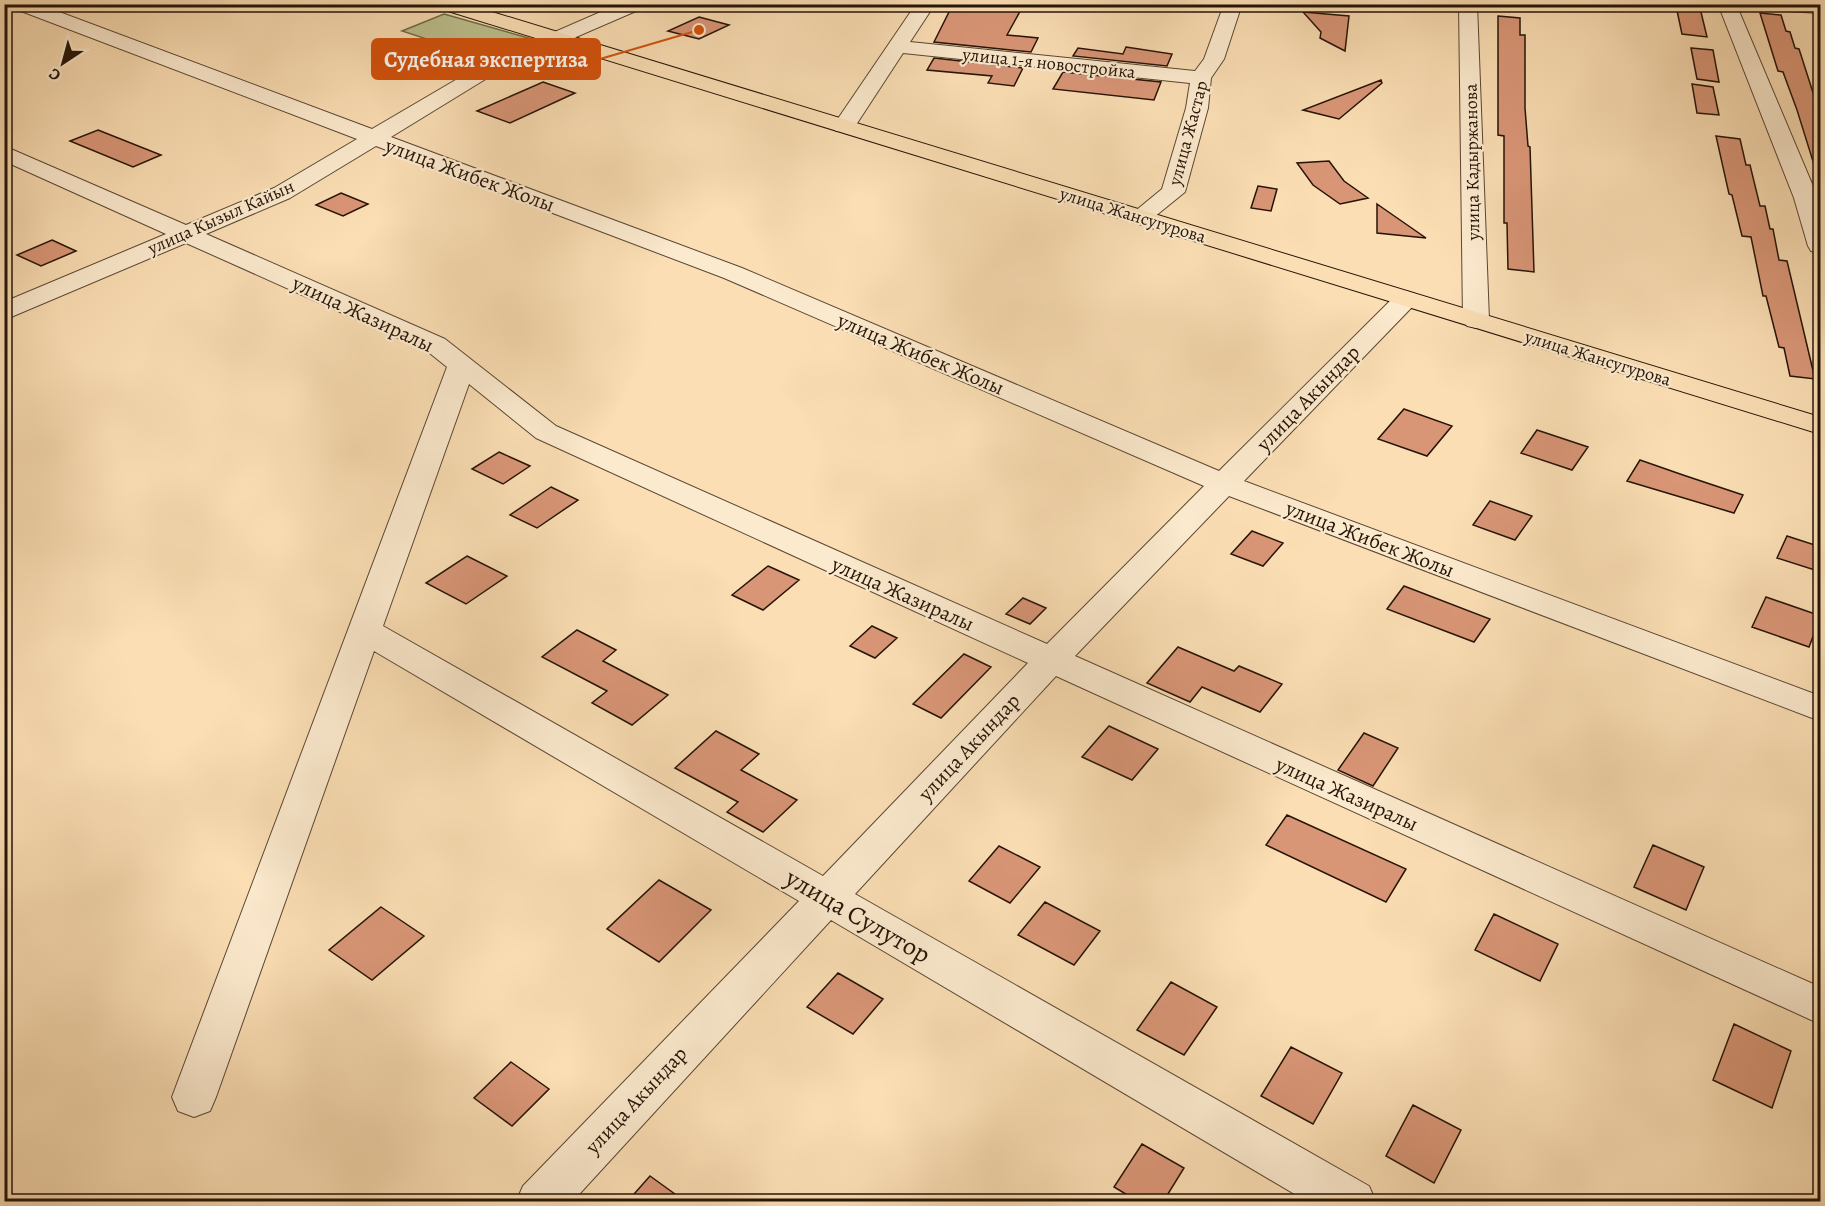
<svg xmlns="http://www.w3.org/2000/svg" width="1825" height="1206" viewBox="0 0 1825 1206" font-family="Alegreya,serif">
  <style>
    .green { fill: #bdc18e; stroke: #716a4a; stroke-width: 1.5 }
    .building { fill: #d99677; stroke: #251407; stroke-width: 1.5 }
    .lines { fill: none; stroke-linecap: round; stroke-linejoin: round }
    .minor-casing { stroke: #5a4632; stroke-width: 2 }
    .major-casing { stroke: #251407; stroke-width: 2 }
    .minor { fill: #fceace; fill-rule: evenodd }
    .major { fill: #fbdeb4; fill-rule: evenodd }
    .labels { text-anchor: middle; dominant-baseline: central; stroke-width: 4.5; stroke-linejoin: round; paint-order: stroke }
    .far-street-label { font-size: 18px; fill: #251407; stroke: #fceace }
    .street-label { font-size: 21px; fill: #251407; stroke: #fceace }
    .near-street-label { font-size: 26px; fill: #251407; stroke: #fceace }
    .leader { fill: none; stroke: #d4520c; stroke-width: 2 }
    .callout-dot { fill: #d4520c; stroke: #fceace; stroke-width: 2 }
    .callout { fill: #d4520c; stroke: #d4520c; stroke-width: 2 }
    .callout-label { font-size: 22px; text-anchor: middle; font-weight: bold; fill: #fff }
  </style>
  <rect width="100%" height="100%" fill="#fbdeb4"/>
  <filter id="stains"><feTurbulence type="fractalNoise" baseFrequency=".00333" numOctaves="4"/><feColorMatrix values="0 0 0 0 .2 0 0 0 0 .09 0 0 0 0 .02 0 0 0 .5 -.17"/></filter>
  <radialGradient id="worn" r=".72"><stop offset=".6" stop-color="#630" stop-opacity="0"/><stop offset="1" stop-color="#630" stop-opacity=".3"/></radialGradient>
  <path class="green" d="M 444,14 L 539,41 L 494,61 L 402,31 Z"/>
  <path class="building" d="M 953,4 L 1024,4 L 1007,35 L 1038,38 L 1031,52 L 934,42 Z
    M 1676,6 L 1700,8 L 1707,37 L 1682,34 Z
    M 1303,12 L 1349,16 L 1345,51 L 1320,38 L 1321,32 Z
    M 1760,13 L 1781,15 L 1786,31 L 1790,32 L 1795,48 L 1799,49 L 1817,105 L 1821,105 L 1821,170 L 1816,171 L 1797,110 L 1783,72 L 1778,71 Z
    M 1498,16 L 1520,18 L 1520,35 L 1525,35 L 1525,108 L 1528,146 L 1530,147 L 1534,272 L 1508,269 L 1507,223 L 1504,223 L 1504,136 L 1498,135 Z
    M 699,17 L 729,25 L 699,39 L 668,31 Z
    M 1126,47 L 1172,54 L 1167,66 L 1073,56 L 1078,48 L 1123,54 Z
    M 1691,48 L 1713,50 L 1719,82 L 1697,79 Z
    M 934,58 L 1023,68 L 1014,86 L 988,83 L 992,76 L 927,70 Z
    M 1063,72 L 1161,82 L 1154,100 L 1053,89 Z
    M 1381,80 L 1382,83 L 1339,119 L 1303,110 Z
    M 543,82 L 575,93 L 510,123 L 477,111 Z
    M 1692,84 L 1713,87 L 1719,115 L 1697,113 Z
    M 98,130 L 161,155 L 133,167 L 70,141 Z
    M 1716,136 L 1740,139 L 1746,165 L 1750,165 L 1760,206 L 1765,206 L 1770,229 L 1773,229 L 1779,260 L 1787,261 L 1815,379 L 1790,376 L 1784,348 L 1779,347 L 1766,296 L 1763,296 L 1751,237 L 1742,236 L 1732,195 L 1729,194 Z
    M 1329,161 L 1344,181 L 1368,198 L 1340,204 L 1313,185 L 1297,163 Z
    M 1258,186 L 1277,189 L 1271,211 L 1251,208 Z
    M 341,193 L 368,204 L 343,216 L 316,205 Z
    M 1377,204 L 1426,238 L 1377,233 Z
    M 52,240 L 76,251 L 41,266 L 17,255 Z
    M 1404,409 L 1452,426 L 1427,456 L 1378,439 Z
    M 1537,430 L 1588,447 L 1572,470 L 1521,453 Z
    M 499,452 L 530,466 L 503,484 L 472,469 Z
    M 1640,460 L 1683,475 L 1743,495 L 1734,513 L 1627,481 Z
    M 551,487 L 578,500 L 537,528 L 510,515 Z
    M 1490,501 L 1532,516 L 1515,540 L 1473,525 Z
    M 1252,531 L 1283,543 L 1263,566 L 1231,554 Z
    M 1787,536 L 1821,547 L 1821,572 L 1777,558 Z
    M 467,556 L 507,576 L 466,604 L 426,583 Z
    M 768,566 L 799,580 L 763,610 L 732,595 Z
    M 1404,586 L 1490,619 L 1474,642 L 1387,609 Z
    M 1766,597 L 1821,616 L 1809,647 L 1752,627 Z
    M 1023,598 L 1046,608 L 1030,624 L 1006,614 Z
    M 872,626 L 897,638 L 875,658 L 850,646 Z
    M 577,630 L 616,650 L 603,661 L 668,695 L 632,725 L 592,703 L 607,691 L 542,657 Z
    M 1178,647 L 1234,671 L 1239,666 L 1282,684 L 1260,712 L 1202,687 L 1190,702 L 1147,683 Z
    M 964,654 L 991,667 L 941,718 L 913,704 Z
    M 1109,726 L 1158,749 L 1132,780 L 1082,757 Z
    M 716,731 L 759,754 L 741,770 L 797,800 L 763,832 L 727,812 L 738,802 L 675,768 Z
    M 1364,733 L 1398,748 L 1373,786 L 1338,770 Z
    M 1287,815 L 1406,869 L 1386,902 L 1266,845 Z
    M 1653,845 L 1704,867 L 1686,910 L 1634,887 Z
    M 999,846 L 1040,867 L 1010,903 L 969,881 Z
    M 659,880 L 711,910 L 659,962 L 607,929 Z
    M 1045,902 L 1100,931 L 1074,965 L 1018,935 Z
    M 381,907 L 424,936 L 372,980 L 329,950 Z
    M 1494,914 L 1558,944 L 1540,981 L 1475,950 Z
    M 838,973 L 883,999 L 853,1034 L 807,1007 Z
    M 1171,982 L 1217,1007 L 1184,1055 L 1137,1030 Z
    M 1734,1024 L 1791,1051 L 1772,1108 L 1713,1080 Z
    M 1291,1047 L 1342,1073 L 1313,1124 L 1261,1096 Z
    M 511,1062 L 549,1089 L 512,1126 L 474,1098 Z
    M 1413,1105 L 1461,1130 L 1434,1183 L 1386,1156 Z
    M 1142,1144 L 1184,1168 L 1163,1202 L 1139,1202 L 1114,1187 Z
    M 650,1176 L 686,1202 L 627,1202 Z"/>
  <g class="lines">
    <g class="minor-casing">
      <path id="minor" d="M 11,4 L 38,4 L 372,129 L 488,61 L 619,4 L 645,4 L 643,8 L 502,69 L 391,137 L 742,268 L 1219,471 L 1397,294 L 1406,291 L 1415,294 L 1419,299 L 1415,304 L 1244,481 L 1820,696 L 1820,721 L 1229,496 L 1075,656 L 1820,987 L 1820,1024 L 1056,676 L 855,894 L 1369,1186 L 1376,1202 L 1308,1202 L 831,920 L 572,1202 L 516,1202 L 523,1186 L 799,901 L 374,651 L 216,1097 L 210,1111 L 194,1117 L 178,1111 L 172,1097 L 447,367 L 427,351 L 186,243 L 4,320 L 4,302 L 166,234 L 4,161 L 4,146 L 186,225 L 274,188 L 357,139 L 13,8 ZM 376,146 L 724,278 L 1204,486 L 1047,644 L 556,426 L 445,339 L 206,234 L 290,198 ZM 469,384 L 536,438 L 1028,663 L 823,876 L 383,626 Z
        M 916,4 L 935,4 L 910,42 L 1195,71 L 1204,59 L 1224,4 L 1242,4 L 1224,59 L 1211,78 L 1208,108 L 1185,192 L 1148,222 L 1132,222 L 1128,217 L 1162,189 L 1186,108 L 1190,83 L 903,53 L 852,131 L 836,131 L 833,126 Z
        M 1459,4 L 1477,4 L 1489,320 L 1485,326 L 1476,328 L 1467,326 L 1463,320 Z
        M 1718,4 L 1736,4 L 1818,198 L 1820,208 L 1820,253 L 1811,251 L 1808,246 L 1794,198 Z
        M 1761,4 L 1820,4 L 1820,13 L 1770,10 Z"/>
    </g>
    <g class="major-casing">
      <path id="major" d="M 436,4 L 466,4 L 1820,417 L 1820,434 L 438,8 Z"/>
    </g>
    <use href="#minor" class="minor"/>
    <use href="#major" class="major"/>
  </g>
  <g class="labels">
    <g class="far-street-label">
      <text transform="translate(1049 63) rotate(6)">улица 1-я новостройка</text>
      <text transform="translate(1188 133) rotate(-75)">улица Жастар</text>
      <text transform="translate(1472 162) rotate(-91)">улица Кадыржанова</text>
      <text transform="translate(1133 215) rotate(17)">улица Жансугурова</text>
      <text transform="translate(221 217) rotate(-24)">улица Кызыл Кайын</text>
      <text transform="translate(1598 358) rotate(17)">улица Жансугурова</text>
    </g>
    <g class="street-label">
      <text transform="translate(470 175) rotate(20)">улица Жибек Жолы</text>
      <text transform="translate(363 314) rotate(25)">улица Жазиралы</text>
      <text transform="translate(921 354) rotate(23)">улица Жибек Жолы</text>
      <text transform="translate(1308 398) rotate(-46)">улица Акындар</text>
      <text transform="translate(1370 539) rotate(21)">улица Жибек Жолы</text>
      <text transform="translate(903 594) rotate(24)">улица Жазиралы</text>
      <text transform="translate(969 747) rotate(-47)">улица Акындар</text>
      <text transform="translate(1347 794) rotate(24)">улица Жазиралы</text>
      <text transform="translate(636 1100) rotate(-47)">улица Акындар</text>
    </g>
    <g class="near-street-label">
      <text transform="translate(858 916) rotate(30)">улица Сулутор</text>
    </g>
  </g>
  <path class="leader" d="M699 30L600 59"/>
  <circle class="callout-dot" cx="699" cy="30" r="6"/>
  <rect class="callout" x="372" y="39" width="228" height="40" rx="6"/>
  <g class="callout-label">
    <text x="486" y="67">Судебная экспертиза</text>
  </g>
  <rect width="1825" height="1206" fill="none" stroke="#fbdeb4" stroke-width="24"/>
  <rect x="6" y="6" width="1813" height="1194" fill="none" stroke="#251407" stroke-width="3"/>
  <rect x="12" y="12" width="1801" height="1182" fill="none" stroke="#251407" stroke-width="1.5"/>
  <g transform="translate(63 63) rotate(216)" stroke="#fceace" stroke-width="4.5" paint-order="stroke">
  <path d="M0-4.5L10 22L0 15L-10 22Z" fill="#251407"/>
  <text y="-9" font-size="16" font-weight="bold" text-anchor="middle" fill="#251407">С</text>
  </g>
  <rect width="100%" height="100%" filter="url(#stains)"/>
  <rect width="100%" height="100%" fill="url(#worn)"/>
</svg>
